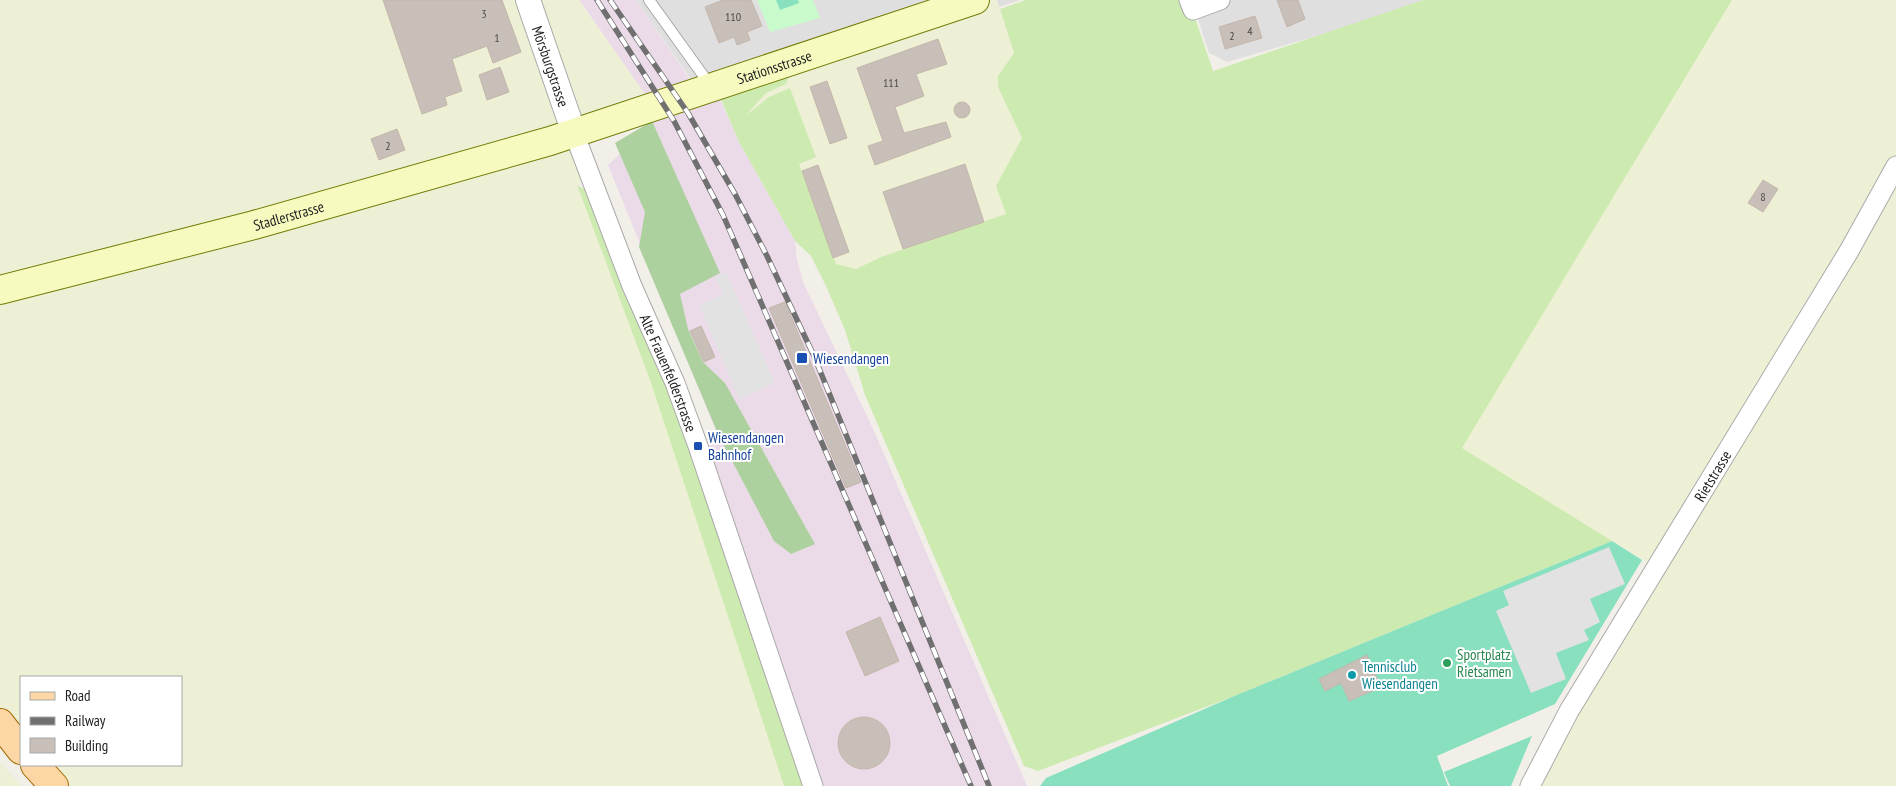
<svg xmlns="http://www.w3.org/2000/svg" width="1896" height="786" viewBox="0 0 1896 786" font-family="'PT Sans Narrow',sans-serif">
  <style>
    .residential { fill: #e0dfdf }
    .industrial { fill: #ebdbe8 }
    .farmland { fill: #eef0d5 }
    .grass { fill: #cdebb0 }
    .forest { fill: #add19e }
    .park { fill: #c8facc }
    .pitch { fill: #88e0be }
    .parking { fill: #e2e2e2 }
    .building { fill: #c7bfb8; stroke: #c4b6ab }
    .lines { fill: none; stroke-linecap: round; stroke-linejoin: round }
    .service-casing { stroke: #a9a9a9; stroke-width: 12 }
    .minor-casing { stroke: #a9a9a9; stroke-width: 21 }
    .tertiary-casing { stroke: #a9a9a9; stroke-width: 26 }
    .secondary-casing { stroke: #707d05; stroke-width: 30 }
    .primary-casing { stroke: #a06b00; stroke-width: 30 }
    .service { stroke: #fff; stroke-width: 10 }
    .minor { stroke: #fff; stroke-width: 19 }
    .tertiary { stroke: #fff; stroke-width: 24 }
    .secondary { stroke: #f7fabf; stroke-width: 28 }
    .primary { stroke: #fcd6a4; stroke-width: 28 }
    .rail-casing { stroke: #707070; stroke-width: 5.5 }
    .rail { stroke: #fff; stroke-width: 4; stroke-dasharray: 11; stroke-linecap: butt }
    .transit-dot { fill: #1a4fb4; stroke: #fff; stroke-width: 2 }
    .leisure-dot { fill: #2e9e5b; stroke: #fff; stroke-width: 2 }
    .culture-dot { fill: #0f9aa8; stroke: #fff; stroke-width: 2 }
    .labels { text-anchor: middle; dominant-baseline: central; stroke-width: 4; stroke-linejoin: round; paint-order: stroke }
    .number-label { font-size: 12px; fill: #4b4948 }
    .street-label { font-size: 15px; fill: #222; stroke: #fff }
    .transit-label { font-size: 15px; fill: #164399; stroke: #fff; text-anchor: start }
    .leisure-label { font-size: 15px; fill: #27864d; stroke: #fff; text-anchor: start }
    .culture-label { font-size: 15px; fill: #0d838f; stroke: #fff; text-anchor: start }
  </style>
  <rect width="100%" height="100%" fill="#f2efe9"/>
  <path class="residential" d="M 636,0 L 1020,0 L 719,97 L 690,78 Z
    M 1192,0 L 1423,0 L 1337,30 L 1227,62 L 1209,53 Z"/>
  <path class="industrial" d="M 579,0 L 636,0 L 689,78 L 719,97 L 739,142 L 795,241 L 797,260 L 804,284 L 875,433 L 1027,786 L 813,786 L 698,446 L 718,436 L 608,165 L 660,116 Z"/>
  <path class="farmland" d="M 0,0 L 579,0 L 644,93 L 570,119 L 590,175 L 577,185 L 650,380 L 784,786 L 55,786 L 35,765 L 181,765 L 181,677 L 21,677 L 21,750 L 0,723 Z
    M 975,0 L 997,0 L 1014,53 L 998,76 L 998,87 L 1022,138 L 996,186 L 1006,214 L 881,257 L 856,269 L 836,264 L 799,164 L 816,157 L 790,88 L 769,97 L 744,116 L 766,93 L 786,84 L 794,60 Z
    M 1732,0 L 1896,0 L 1896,786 L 1538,786 L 1655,567 L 1461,449 Z
    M 0,762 L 22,786 L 0,786 Z"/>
  <path class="grass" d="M 1026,0 L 1189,0 L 1213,71 L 1423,0 L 1732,0 L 1462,448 L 1612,541 L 1232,697 L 1038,771 L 1024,766 L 865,395 L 845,330 L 826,286 L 811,256 L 795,241 L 739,142 L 719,95 L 794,60 L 786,84 L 766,93 L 746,115 L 769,97 L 790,88 L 816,157 L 799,164 L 836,264 L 856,269 L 881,257 L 1006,214 L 996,186 L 1022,138 L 998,87 L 998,76 L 1014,53 L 1000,9 Z
    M 577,185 L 586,190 L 609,221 L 813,786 L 784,786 L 650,380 Z"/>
  <path class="forest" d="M 652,121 L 720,273 L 680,294 L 688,329 L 703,362 L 725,383 L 815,544 L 791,554 L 774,541 L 719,436 L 639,247 L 645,212 L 615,143 Z"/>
  <path class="park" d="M 757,0 L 813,0 L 820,18 L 770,32 Z"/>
  <path class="pitch" d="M 776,0 L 798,0 L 799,3 L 780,10 Z
    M 1612,541 L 1642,560 L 1555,704 L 1437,756 L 1448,786 L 1040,786 L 1046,778 L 1232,697 Z
    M 1532,736 L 1511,786 L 1450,786 L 1444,772 Z"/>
  <path class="parking" d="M 726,272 L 775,383 L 739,399 L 699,305 L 723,295 L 715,277 Z
    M 1609,547 L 1625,584 L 1590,599 L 1600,622 L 1584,630 L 1589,640 L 1556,653 L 1566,679 L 1531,693 L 1496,611 L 1509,605 L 1503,591 Z"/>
  <path class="building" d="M 383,0 L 502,0 L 521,52 L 493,63 L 487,46 L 452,59 L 462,91 L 445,97 L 447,105 L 422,114 Z
    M 723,0 L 751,0 L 762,26 L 747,32 L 750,40 L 737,45 L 734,37 L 719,43 L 705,7 Z
    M 1277,0 L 1298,0 L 1305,19 L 1287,27 Z
    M 1255,16 L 1262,38 L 1225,49 L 1219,27 Z
    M 938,39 L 947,64 L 916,74 L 924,96 L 895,107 L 904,133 L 946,122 L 951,137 L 875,165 L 868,146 L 883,141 L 857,68 Z
    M 500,67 L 509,92 L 487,100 L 479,75 Z
    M 827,81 L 847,138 L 830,144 L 810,87 Z
    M954 110a8 8 0 1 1 16 0a8 8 0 1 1-16 0Z
    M 397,129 L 405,150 L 379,160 L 371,139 Z
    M 965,164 L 984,222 L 903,249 L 883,192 Z
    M 818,165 L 849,252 L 833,258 L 802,171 Z
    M 1763,180 L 1778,189 L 1763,212 L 1748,203 Z
    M 785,302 L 861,482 L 846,488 L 769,308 Z
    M 701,326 L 715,357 L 704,362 L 690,331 Z
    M 880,617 L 899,661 L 865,676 L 846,632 Z
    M 1367,655 L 1381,687 L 1349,701 L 1341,683 L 1325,691 L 1319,679 Z
    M838 743a26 26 0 1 1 52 0a26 26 0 1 1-52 0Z"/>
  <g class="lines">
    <g class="service-casing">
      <path id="service" d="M 649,0 L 705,78"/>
    </g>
    <g class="minor-casing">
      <g id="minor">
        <path d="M 1189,0 L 1193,10 L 1220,0"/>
        <path id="s1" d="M 574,133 L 632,286 L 675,383 L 698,446 L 813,786"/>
        <path id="s2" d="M 1530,786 L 1569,711 L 1849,251 L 1896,166"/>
      </g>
    </g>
    <g class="tertiary-casing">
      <g id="tertiary">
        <path id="s3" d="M 528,0 L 574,133"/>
      </g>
    </g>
    <g class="secondary-casing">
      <g id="secondary">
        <path id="s4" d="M 0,290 L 254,225 L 550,141 L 975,0"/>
      </g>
    </g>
    <g class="primary-casing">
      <path id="primary" d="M 0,723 L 21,750
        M 35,765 L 54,786"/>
    </g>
    <use href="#service" class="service"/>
    <use href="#minor" class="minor"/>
    <use href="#tertiary" class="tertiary"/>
    <use href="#secondary" class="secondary"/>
    <use href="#primary" class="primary"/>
    <g class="rail-casing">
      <path id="rail" d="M 597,0 L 674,121 L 723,215 L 971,786
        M 610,0 L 688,113 L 735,194 L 767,256 L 814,356 L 989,786"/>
    </g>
    <use href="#rail" class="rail"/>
  </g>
  <g class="transit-dot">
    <rect x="796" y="352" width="12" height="12" rx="2.5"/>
    <rect x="693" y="441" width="10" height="10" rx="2.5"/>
  </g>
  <circle class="leisure-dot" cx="1447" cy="663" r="5"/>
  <circle class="culture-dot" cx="1352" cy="675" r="5"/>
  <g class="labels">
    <g class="number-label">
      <text x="484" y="13">3</text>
      <text x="733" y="16">110</text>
      <text x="1250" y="30">4</text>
      <text x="1232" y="35">2</text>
      <text x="497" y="37">1</text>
      <text x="891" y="82">111</text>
      <text x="388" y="145">2</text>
      <text x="1763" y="196">8</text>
    </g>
    <g class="street-label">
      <text stroke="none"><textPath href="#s3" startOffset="70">Mörsburgstrasse</textPath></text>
      <text stroke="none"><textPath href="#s4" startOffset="806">Stationsstrasse</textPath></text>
      <text stroke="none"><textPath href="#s4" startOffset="298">Stadlerstrasse</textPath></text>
      <text stroke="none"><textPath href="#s1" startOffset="258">Alte Frauenfelderstrasse</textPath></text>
      <text stroke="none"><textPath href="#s2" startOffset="360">Rietstrasse</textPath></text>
    </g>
    <g class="transit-label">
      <text x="813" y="358">Wiesendangen</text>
      <text x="708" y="437">Wiesendangen<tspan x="708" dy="17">Bahnhof</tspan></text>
    </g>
    <g class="leisure-label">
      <text x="1457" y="654">Sportplatz<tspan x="1457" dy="17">Rietsamen</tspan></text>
    </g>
    <g class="culture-label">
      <text x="1362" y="666">Tennisclub<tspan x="1362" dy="17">Wiesendangen</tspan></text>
    </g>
  </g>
  <rect x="20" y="676" width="162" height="90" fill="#ffffff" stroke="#a7a7a7"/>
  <rect x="30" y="692" width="25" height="8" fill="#fcd6a4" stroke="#a7a7a7"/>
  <text x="65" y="701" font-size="15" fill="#222222">Road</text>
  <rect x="30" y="717" width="25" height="8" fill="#707070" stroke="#a7a7a7"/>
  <text x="65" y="726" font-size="15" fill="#222222">Railway</text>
  <rect x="30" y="738" width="25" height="15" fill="#c7bfb8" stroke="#a7a7a7"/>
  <text x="65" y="751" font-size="15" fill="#222222">Building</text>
</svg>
